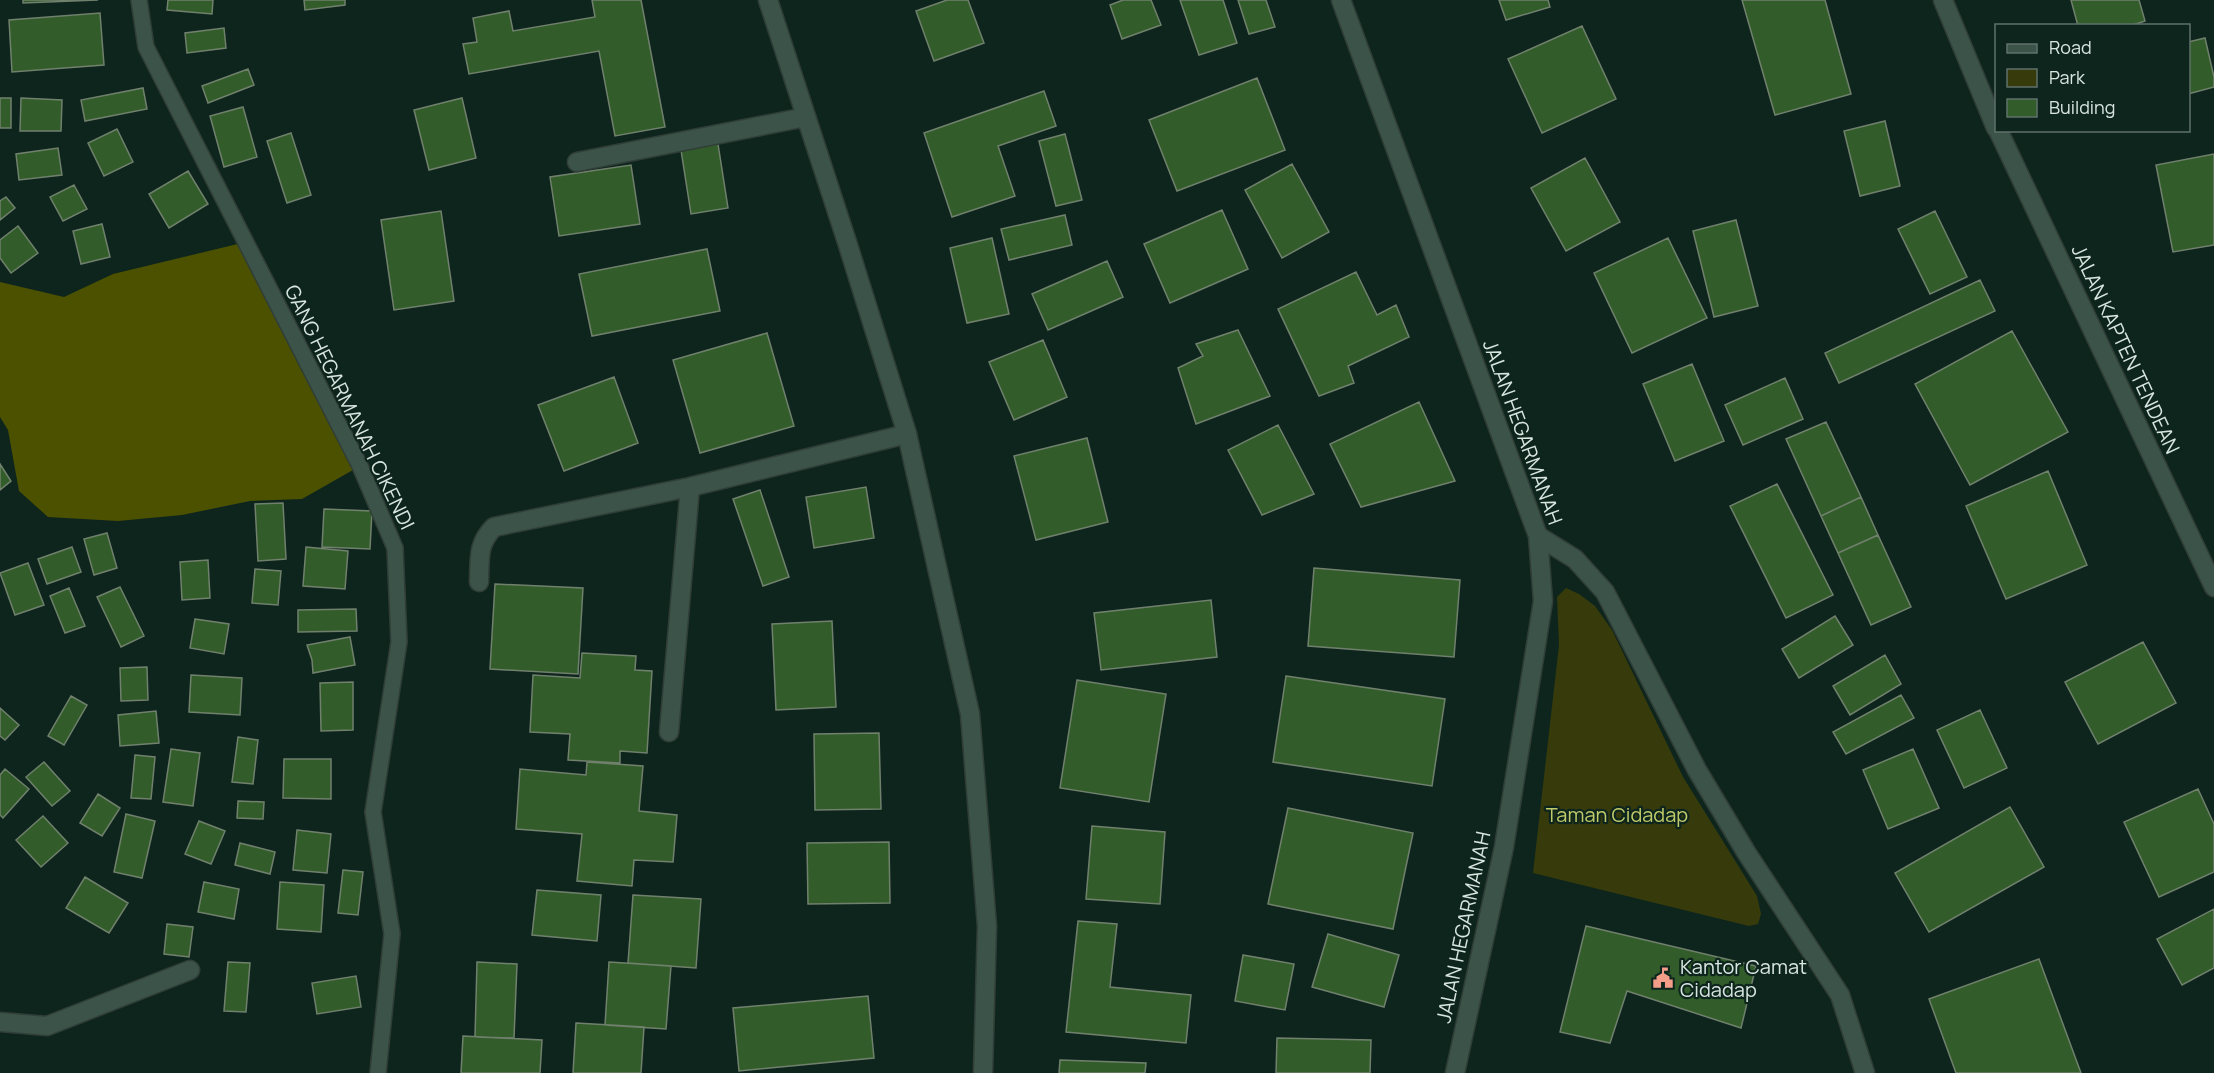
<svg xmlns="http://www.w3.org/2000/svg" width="2214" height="1073" viewBox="0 0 2214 1073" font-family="Manrope,sans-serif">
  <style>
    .green { fill: #373b0b }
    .forest { fill: #4c5100 }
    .building { fill: #325d2a; stroke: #70806d; stroke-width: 1.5 }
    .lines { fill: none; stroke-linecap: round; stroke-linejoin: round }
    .lane-casing { stroke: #303e37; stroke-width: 18 }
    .street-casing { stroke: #303e37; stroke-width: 21 }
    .secondary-casing { stroke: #303e37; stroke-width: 21 }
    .lane { stroke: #3b5349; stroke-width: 15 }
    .street { stroke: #3b5349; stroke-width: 18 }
    .secondary { stroke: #3b5349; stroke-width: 18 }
    .labels { text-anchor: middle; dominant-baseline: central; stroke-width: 4.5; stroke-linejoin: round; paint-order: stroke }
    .street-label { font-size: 20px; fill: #d8e6e0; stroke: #0e251d }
    .park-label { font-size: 20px; fill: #c1cb69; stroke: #0e251d }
    .poi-label { font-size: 20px; fill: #d8e6e0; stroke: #0e251d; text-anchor: start }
  </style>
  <rect width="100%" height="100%" fill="#0e251d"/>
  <path class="green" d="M 1566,588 L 1579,594 L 1595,606 L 1612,630 L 1683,777 L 1757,896 L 1761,914 L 1758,924 L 1749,926 L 1533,873 L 1559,645 L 1557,597 Z"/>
  <path class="forest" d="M 246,242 L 360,466 L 302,499 L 250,501 L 182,515 L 118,521 L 48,517 L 19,491 L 8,430 L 0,417 L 0,282 L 64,297 L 113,274 Z"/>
  <path class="building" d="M 23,0 L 98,0 L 23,3 Z
    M 168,0 L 213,0 L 212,14 L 167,10 Z
    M 304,0 L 345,0 L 345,5 L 305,10 Z
    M 592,0 L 641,0 L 665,127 L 615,136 L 599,51 L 469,74 L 463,44 L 477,42 L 473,18 L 509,11 L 513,31 L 595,17 Z
    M 947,0 L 968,0 L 984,43 L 934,61 L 916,11 Z
    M 1123,0 L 1151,0 L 1161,25 L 1122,39 L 1110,5 Z
    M 1180,0 L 1223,0 L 1237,43 L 1199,55 Z
    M 1238,0 L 1266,0 L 1275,27 L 1249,34 Z
    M 1499,0 L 1548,0 L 1550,7 L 1506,20 Z
    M 1742,0 L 1825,0 L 1851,94 L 1775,115 Z
    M 2071,0 L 2139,0 L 2145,21 L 2130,26 L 2078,26 Z
    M 100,13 L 104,65 L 12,72 L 9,20 Z
    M 1582,26 L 1616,99 L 1542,133 L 1508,59 Z
    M 224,28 L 226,48 L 187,53 L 185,33 Z
    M 2205,38 L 2214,77 L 2214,87 L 2188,94 L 2188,42 Z
    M 248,69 L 254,85 L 208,103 L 202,86 Z
    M 1257,78 L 1285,150 L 1177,191 L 1149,120 Z
    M 143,88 L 147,109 L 85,121 L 81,100 Z
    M 1044,91 L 1056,126 L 998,146 L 1015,196 L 952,217 L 924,133 Z
    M 0,98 L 11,98 L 11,128 L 0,128 Z
    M 21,98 L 62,100 L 61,131 L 20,131 Z
    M 462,98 L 476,158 L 429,170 L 414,110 Z
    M 243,107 L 257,157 L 224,167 L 210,116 Z
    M 1885,121 L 1900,186 L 1860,196 L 1844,131 Z
    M 117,129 L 133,162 L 104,176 L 88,143 Z
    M 291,133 L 311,195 L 287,203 L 267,141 Z
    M 1065,134 L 1082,200 L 1056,206 L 1039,141 Z
    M 718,144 L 728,208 L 691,214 L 681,150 Z
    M 58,148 L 62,175 L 19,180 L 16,154 Z
    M 2214,154 L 2214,245 L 2173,252 L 2156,165 Z
    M 1585,158 L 1620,222 L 1566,251 L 1531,188 Z
    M 1292,164 L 1329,232 L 1282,258 L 1245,190 Z
    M 631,165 L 640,224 L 559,236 L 550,177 Z
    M 188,171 L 208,204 L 169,228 L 149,194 Z
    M 74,185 L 87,209 L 63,221 L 50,197 Z
    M 6,197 L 15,208 L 0,220 L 0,201 Z
    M 1222,210 L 1248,269 L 1170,303 L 1144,244 Z
    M 441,211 L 454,301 L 394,310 L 381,220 Z
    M 1935,211 L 1967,277 L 1930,294 L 1898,229 Z
    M 1065,215 L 1072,245 L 1009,260 L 1001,229 Z
    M 1736,220 L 1758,306 L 1714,317 L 1693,231 Z
    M 102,224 L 110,257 L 81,264 L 73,231 Z
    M 18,226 L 38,253 L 11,273 L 0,258 L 0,240 Z
    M 992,238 L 1009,314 L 967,323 L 950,248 Z
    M 1668,238 L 1707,318 L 1632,353 L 1594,273 Z
    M 707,249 L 720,311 L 592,336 L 579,274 Z
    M 1107,261 L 1123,297 L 1048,330 L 1032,294 Z
    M 1356,272 L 1377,315 L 1396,305 L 1409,337 L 1348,366 L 1354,383 L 1319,396 L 1278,309 Z
    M 1980,280 L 1995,311 L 1839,383 L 1825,353 Z
    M 1238,330 L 1270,396 L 1196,424 L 1178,368 L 1203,356 L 1196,344 Z
    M 2012,331 L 2068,432 L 1970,485 L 1915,384 Z
    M 767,333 L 794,426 L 700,453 L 673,360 Z
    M 1043,340 L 1067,397 L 1014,420 L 989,362 Z
    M 1692,364 L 1724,441 L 1675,461 L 1643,384 Z
    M 614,377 L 638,443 L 564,471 L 538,405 Z
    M 1785,378 L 1803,419 L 1743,445 L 1725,405 Z
    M 1419,402 L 1455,481 L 1361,507 L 1330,444 Z
    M 1826,422 L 1861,497 L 1821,516 L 1786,439 Z
    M 1278,425 L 1314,494 L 1262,515 L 1228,450 Z
    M 1087,438 L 1108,522 L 1036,540 L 1014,456 Z
    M 0,464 L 11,481 L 0,490 Z
    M 2048,471 L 2087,565 L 2006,599 L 1966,506 Z
    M 1777,484 L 1833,595 L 1786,618 L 1730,506 Z
    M 866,487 L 874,538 L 814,548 L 806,497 Z
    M 760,490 L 789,577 L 763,586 L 733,499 Z
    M 1861,497 L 1878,535 L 1838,553 L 1821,516 Z
    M 283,503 L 286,559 L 258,561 L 255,504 Z
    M 324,509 L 372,511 L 370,549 L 322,547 Z
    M 107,533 L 117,568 L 94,575 L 84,539 Z
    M 1878,535 L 1911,607 L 1871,625 L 1838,553 Z
    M 72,547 L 81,572 L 47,584 L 38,559 Z
    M 306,547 L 348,551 L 345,589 L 303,586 Z
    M 208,560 L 210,598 L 182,600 L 180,562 Z
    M 28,563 L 44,605 L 15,615 L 0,573 Z
    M 1314,568 L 1460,580 L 1454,657 L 1308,646 Z
    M 255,569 L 281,571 L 278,605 L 252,603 Z
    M 495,584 L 583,588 L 578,674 L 490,669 Z
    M 120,587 L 144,636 L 121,647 L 97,597 Z
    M 69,588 L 85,626 L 65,633 L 50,596 Z
    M 1211,600 L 1217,657 L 1101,670 L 1094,613 Z
    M 356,609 L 357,631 L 298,632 L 298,610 Z
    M 1835,616 L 1853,645 L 1799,678 L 1782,649 Z
    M 195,619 L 229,624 L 224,654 L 190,648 Z
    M 832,621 L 836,707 L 776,710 L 772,624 Z
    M 350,637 L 355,665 L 313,673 L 312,660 L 307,645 Z
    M 2143,642 L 2176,703 L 2098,744 L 2065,682 Z
    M 582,653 L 636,656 L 635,670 L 652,671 L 647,753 L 620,751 L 620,763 L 568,760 L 570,734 L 530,732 L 533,675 L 580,678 Z
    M 1885,655 L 1901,684 L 1850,715 L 1833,686 Z
    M 147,667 L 148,700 L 121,701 L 120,668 Z
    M 191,675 L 242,678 L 240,715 L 189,712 Z
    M 1286,676 L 1445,699 L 1432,786 L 1273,762 Z
    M 1077,680 L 1166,694 L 1149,802 L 1060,788 Z
    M 353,682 L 353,730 L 321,731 L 320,683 Z
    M 1901,695 L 1914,718 L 1846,754 L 1833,732 Z
    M 71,696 L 87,705 L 64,745 L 48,736 Z
    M 0,708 L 19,725 L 5,740 L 0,736 Z
    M 1980,710 L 2007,768 L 1964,788 L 1937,730 Z
    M 156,711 L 159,743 L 120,746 L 118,715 Z
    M 879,733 L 881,809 L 815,810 L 814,734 Z
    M 238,737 L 258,740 L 253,784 L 232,782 Z
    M 171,749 L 200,753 L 193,806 L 163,802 Z
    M 1913,749 L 1939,808 L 1888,829 L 1863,770 Z
    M 135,755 L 155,757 L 151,799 L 131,798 Z
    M 284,759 L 331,759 L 331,799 L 283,798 Z
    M 44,762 L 70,791 L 52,806 L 26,777 Z
    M 587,762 L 643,766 L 639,811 L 677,815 L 673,862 L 634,860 L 632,886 L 577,881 L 582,834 L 516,829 L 520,769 L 586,775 Z
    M 5,769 L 29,789 L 3,818 L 0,815 L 0,775 Z
    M 2198,789 L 2214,824 L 2214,872 L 2159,897 L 2124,822 Z
    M 98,794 L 120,808 L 102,836 L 80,823 Z
    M 238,801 L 264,802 L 263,819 L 237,818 Z
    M 2010,807 L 2044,867 L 1929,932 L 1895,873 Z
    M 1288,808 L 1413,833 L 1393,929 L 1268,904 Z
    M 126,814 L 155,821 L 142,878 L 114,872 Z
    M 43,816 L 68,843 L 41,867 L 16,840 Z
    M 199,821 L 225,831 L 211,864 L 185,854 Z
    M 1092,826 L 1165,832 L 1160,904 L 1086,899 Z
    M 297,830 L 331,834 L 327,873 L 293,870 Z
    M 889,842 L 890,903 L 808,904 L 807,843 Z
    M 240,843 L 275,852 L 270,874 L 235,865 Z
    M 343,870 L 363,872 L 358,915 L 338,913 Z
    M 85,877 L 128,903 L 109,933 L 66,908 Z
    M 204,882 L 239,889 L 234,919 L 198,912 Z
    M 280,882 L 324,885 L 321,932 L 277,929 Z
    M 537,890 L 601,895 L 597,941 L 532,935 Z
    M 633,895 L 701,899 L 696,968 L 628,963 Z
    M 2214,909 L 2214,968 L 2182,985 L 2157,939 Z
    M 1078,921 L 1117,924 L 1110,987 L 1191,995 L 1186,1043 L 1066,1032 Z
    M 167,924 L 193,927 L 189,957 L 164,954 Z
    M 1586,926 L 1756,966 L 1741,1028 L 1627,991 L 1610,1043 L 1560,1032 Z
    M 1328,934 L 1399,955 L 1384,1007 L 1312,987 Z
    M 1243,955 L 1294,964 L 1285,1010 L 1235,1001 Z
    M 2039,959 L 2081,1073 L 1956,1073 L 1929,999 Z
    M 228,962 L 250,963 L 246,1012 L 224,1011 Z
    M 477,962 L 517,964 L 514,1038 L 475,1037 Z
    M 609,962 L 671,966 L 666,1029 L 605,1025 Z
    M 356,976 L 361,1007 L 317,1014 L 312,983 Z
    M 868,996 L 874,1058 L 739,1071 L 733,1008 Z
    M 576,1023 L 644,1027 L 641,1073 L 573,1073 Z
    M 463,1036 L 542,1040 L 540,1073 L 461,1073 Z
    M 1277,1038 L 1371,1040 L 1370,1073 L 1276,1073 Z
    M 1060,1060 L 1146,1063 L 1145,1073 L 1059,1073 Z"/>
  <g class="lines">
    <g class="lane-casing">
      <path id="lane" d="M 139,0 L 146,47 L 360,466 L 395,548 L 399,642 L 373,812 L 392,934 L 378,1073"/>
    </g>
    <g class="street-casing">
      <path id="street" d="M 1341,0 L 1538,536 L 1543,601 L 1504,847 L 1455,1073
        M 577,162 L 806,117
        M 1538,536 L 1575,559 L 1605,592 L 1697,770 L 1746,852 L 1840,995 L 1865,1073
        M 479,582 C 480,559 477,544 494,527 L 690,487 L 907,434
        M 669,732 L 690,487
        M 0,1022 L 47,1026 L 190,970"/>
    </g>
    <g class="secondary-casing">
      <path id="secondary" d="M 768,0 L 847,242 L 907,434 L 970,714 L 987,926 L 983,1073
        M 1943,0 L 1996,128
        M 1998,130 L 2214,587"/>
    </g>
    <use href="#lane" class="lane"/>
    <use href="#street" class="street"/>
    <use href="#secondary" class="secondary"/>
  </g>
  <defs>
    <g id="civic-bare" transform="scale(1.62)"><path d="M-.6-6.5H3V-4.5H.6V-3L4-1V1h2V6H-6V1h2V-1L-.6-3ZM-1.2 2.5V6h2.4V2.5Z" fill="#f49e8a" stroke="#0e251d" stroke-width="2.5" paint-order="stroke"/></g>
  </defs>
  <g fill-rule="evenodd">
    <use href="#civic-bare" x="1663" y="978"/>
  </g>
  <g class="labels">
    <g class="street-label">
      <text transform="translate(2126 349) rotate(65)">JALAN KAPTEN TENDEAN</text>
      <text transform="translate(350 407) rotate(64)">GANG HEGARMANAH CIKENDI</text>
      <text transform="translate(1523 432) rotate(70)">JALAN HEGARMANAH</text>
      <text transform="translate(1463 927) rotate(-78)">JALAN HEGARMANAH</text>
    </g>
    <g class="park-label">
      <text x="1617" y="814">Taman Cidadap</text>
    </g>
    <g class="poi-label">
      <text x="1680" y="966">Kantor Camat<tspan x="1680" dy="23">Cidadap</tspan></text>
    </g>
  </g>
  <rect x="1995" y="24" width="195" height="108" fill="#0e251d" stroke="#5f726b" stroke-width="1.5"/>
  <rect x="2007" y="44" width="30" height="9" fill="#3b5349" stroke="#5f726b" stroke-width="1.5"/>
  <text x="2049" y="54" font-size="18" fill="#d8e6e0">Road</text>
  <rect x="2007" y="69" width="30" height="18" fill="#373b0b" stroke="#5f726b" stroke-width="1.5"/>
  <text x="2049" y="84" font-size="18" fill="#d8e6e0">Park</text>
  <rect x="2007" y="99" width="30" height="18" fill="#325d2a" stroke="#5f726b" stroke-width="1.5"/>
  <text x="2049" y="114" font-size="18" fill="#d8e6e0">Building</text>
</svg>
